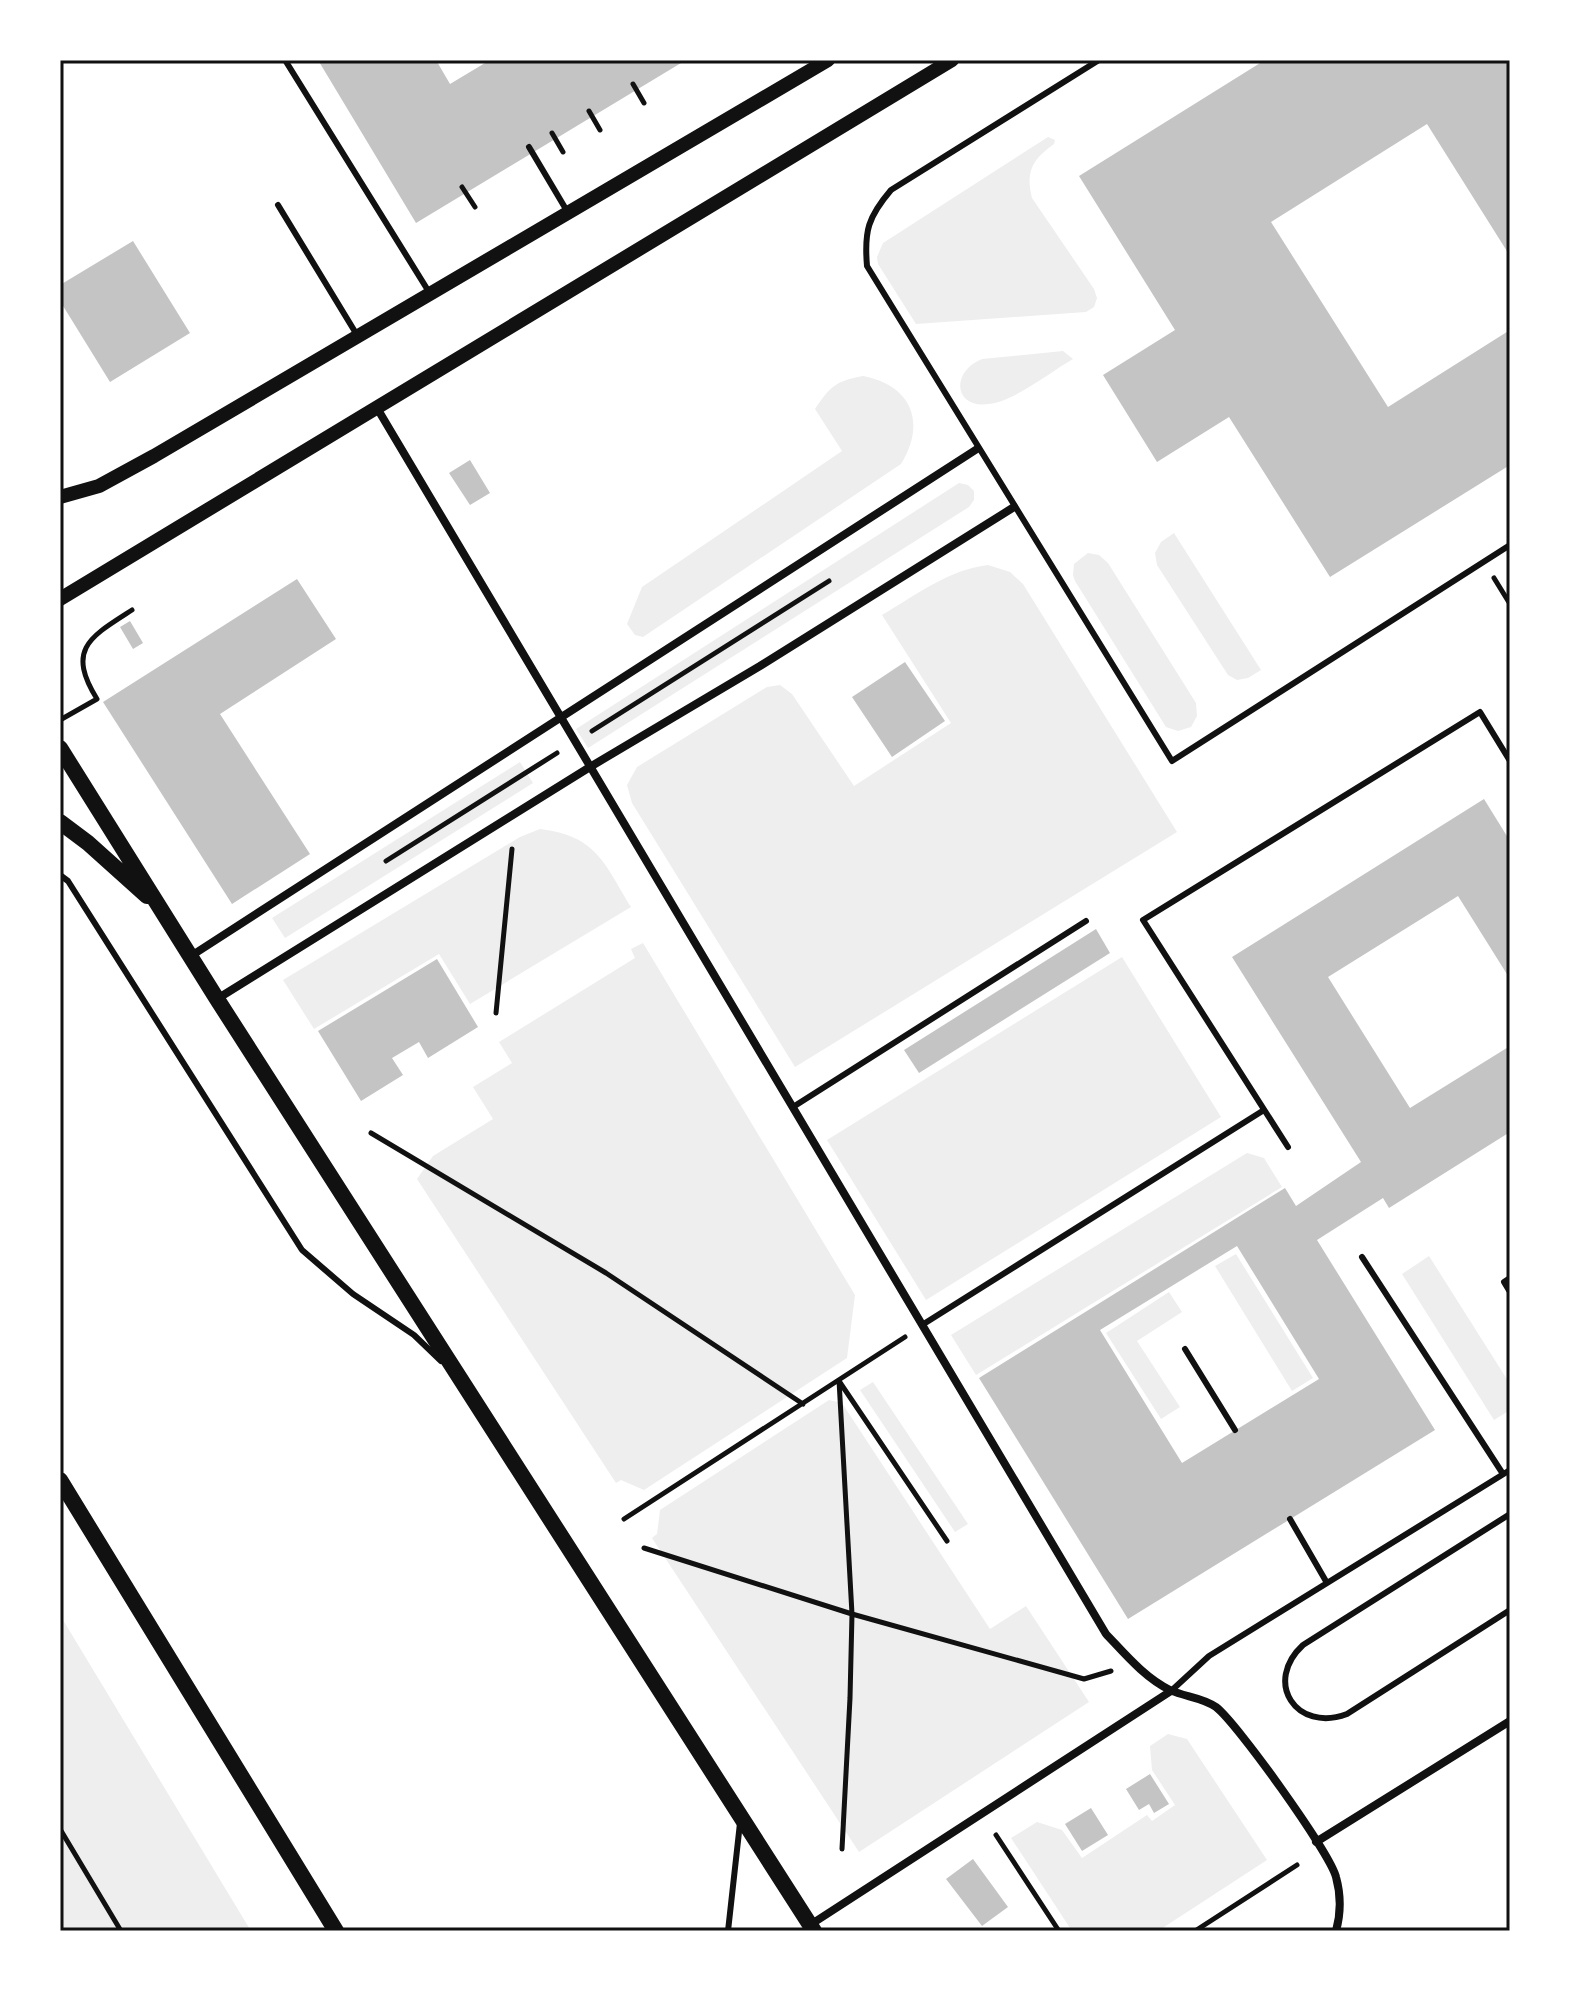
<svg xmlns="http://www.w3.org/2000/svg" width="1570" height="1991" viewBox="0 0 1570 1991" font-family="'Playfair Display',serif">
  <style>
    .green { fill: #eee }
    .building { fill: #c4c4c4; fill-rule: evenodd }
    .lines { fill: none; stroke-linecap: round; stroke-linejoin: round }
    .path { stroke: #111; stroke-width: 5 }
    .service { stroke: #111; stroke-width: 6 }
    .minor { stroke: #111; stroke-width: 8 }
    .tertiary { stroke: #111; stroke-width: 14 }
    .secondary { stroke: #111; stroke-width: 16 }
    .neatline { fill: none; stroke: #111; stroke-width: 3 }
  </style>
  <rect width="100%" height="100%" fill="#fff"/>
  <path class="green" d="M 1048,137 L 1055,140 L 1054,144 C 1033,159 1025,171 1032,198 L 1094,289 L 1097,298 L 1094,307 L 1086,312 L 916,324 L 878,264 L 877,257 L 883,243 Z
    M 1063,351 L 1073,359 C 1050,372 1015,401 989,404 C 954,409 950,372 982,359 Z
    M 863,376 C 911,385 927,422 901,464 L 643,637 L 635,635 L 627,624 L 642,587 L 842,451 L 815,409 C 830,387 835,381 863,376 Z
    M 959,483 L 968,485 L 974,491 L 974,500 L 969,507 L 588,748 L 576,729 Z
    M 1174,533 L 1261,670 L 1248,678 L 1237,680 L 1228,675 L 1157,565 L 1155,553 L 1161,542 Z
    M 1088,553 L 1099,555 L 1108,563 L 1196,703 L 1197,716 L 1191,727 L 1178,731 L 1166,727 L 1075,581 L 1073,575 L 1074,564 Z
    M 988,565 L 1010,572 L 1023,584 L 1177,832 L 795,1067 L 632,803 L 627,785 L 637,767 L 767,687 L 780,685 L 792,694 L 854,786 L 951,723 L 882,615 C 916,595 948,570 988,565 Z
    M 520,762 L 533,783 L 285,938 L 272,918 Z
    M 540,829 C 597,836 604,863 631,907 L 470,1004 L 439,954 L 314,1029 L 283,980 L 520,837 Z
    M 643,943 L 855,1295 L 847,1358 L 644,1490 L 621,1480 L 616,1483 L 417,1179 L 433,1156 L 493,1119 L 473,1087 L 512,1063 L 499,1042 L 635,958 L 631,949 Z
    M 1122,957 L 1221,1117 L 926,1300 L 827,1140 Z
    M 1247,1153 L 1264,1158 L 1282,1187 L 976,1375 L 951,1335 Z
    M 1236,1254 L 1313,1378 L 1292,1391 L 1215,1266 Z
    M 1429,1256 L 1510,1384 L 1510,1410 L 1494,1420 L 1402,1274 Z
    M 1169,1292 L 1182,1312 L 1137,1341 L 1180,1407 L 1161,1419 L 1106,1333 Z
    M 873,1382 L 968,1524 L 955,1532 L 860,1390 Z
    M 829,1400 L 842,1403 L 990,1629 L 1026,1606 L 1089,1702 L 859,1852 L 652,1538 L 657,1534 L 660,1510 Z
    M 60,1615 L 251,1931 L 60,1931 Z
    M 1168,1734 L 1187,1739 L 1267,1860 L 1158,1931 L 1072,1931 L 1011,1838 L 1037,1822 L 1062,1830 L 1082,1858 L 1147,1815 L 1152,1821 L 1175,1805 L 1152,1770 L 1150,1746 Z"/>
  <path class="building" d="M 318,60 L 436,60 L 450,84 L 490,60 L 686,60 L 416,223 Z
    M 1265,60 L 1510,60 L 1510,256 L 1427,124 L 1271,222 L 1388,407 L 1510,330 L 1510,465 L 1330,577 L 1229,417 L 1157,462 L 1103,375 L 1175,330 L 1079,176 Z
    M 133,241 L 190,333 L 110,382 L 60,301 L 60,285 Z
    M 470,460 L 490,493 L 470,505 L 449,473 Z
    M 297,579 L 336,639 L 220,714 L 310,854 L 232,904 L 103,702 Z
    M 130,621 L 143,643 L 133,649 L 120,627 Z
    M 905,662 L 945,721 L 892,757 L 852,697 Z
    M 1484,799 L 1510,841 L 1510,979 L 1458,896 L 1328,977 L 1410,1108 L 1510,1046 L 1510,1132 L 1389,1208 L 1383,1198 L 1317,1240 L 1435,1430 L 1128,1619 L 979,1378 L 1285,1188 L 1296,1206 L 1361,1162 L 1232,957 ZM 1237,1246 L 1319,1379 L 1182,1463 L 1100,1330 Z
    M 1096,929 L 1110,953 L 919,1073 L 904,1050 Z
    M 437,959 L 478,1027 L 428,1058 L 419,1042 L 392,1058 L 403,1075 L 361,1101 L 318,1031 Z
    M 1150,1774 L 1169,1804 L 1154,1813 L 1149,1804 L 1139,1810 L 1126,1789 Z
    M 1091,1808 L 1108,1835 L 1082,1851 L 1065,1824 Z
    M 973,1859 L 1008,1907 L 982,1926 L 946,1879 Z"/>
  <g class="lines">
    <path class="path" d="M 633,84 L 644,103
      M 589,111 L 600,130
      M 552,133 L 563,152
      M 462,187 L 475,207
      M 1494,578 L 1510,604
      M 60,720 L 97,699 C 66,649 90,637 132,610
      M 592,731 L 829,581
      M 386,861 L 557,753
      M 496,1013 L 512,849
      M 371,1133 L 606,1273 L 803,1404
      M 839,1380 L 852,1614 L 850,1698 L 842,1849
      M 839,1381 L 947,1541
      M 624,1519 L 905,1337
      M 644,1548 L 852,1614 L 1084,1679 L 1111,1671
      M 60,1829 L 121,1931
      M 996,1835 L 1059,1931
      M 1195,1931 L 1297,1865"/>
    <path class="service" d="M 285,60 L 429,292
      M 1099,60 L 891,190 C 868,217 864,231 867,266 L 1172,761 L 1510,545
      M 529,147 L 567,211
      M 278,205 L 357,335
      M 60,875 L 68,881 L 302,1250 L 353,1294 L 414,1335 L 441,1361
      M 793,1107 L 1086,921
      M 1288,1147 L 1143,920 L 1480,712 L 1510,761
      M 1362,1257 L 1503,1474
      M 1510,1278 L 1504,1282 L 1510,1292
      M 922,1325 L 1264,1110
      M 1185,1349 L 1235,1430
      M 1510,1514 L 1303,1645 C 1263,1682 1296,1733 1347,1714 L 1510,1610
      M 1290,1519 L 1327,1583
      M 1171,1691 L 1209,1656 L 1510,1470
      M 728,1931 L 740,1823"/>
    <path class="minor" d="M 377,408 L 1106,1634 C 1125,1654 1145,1678 1170,1690 C 1185,1697 1202,1697 1216,1707 C 1237,1723 1330,1853 1336,1877 C 1341,1895 1341,1913 1336,1931
      M 191,956 L 977,449
      M 217,999 L 590,767 L 760,666 L 1014,507
      M 1316,1842 L 1510,1721
      M 810,1925 L 1171,1691"/>
    <path class="tertiary" d="M 60,497 L 99,486 L 154,456 L 828,60
      M 60,599 L 952,60"/>
    <path class="secondary" d="M 60,748 L 217,999 L 814,1931
      M 60,822 L 88,843 L 147,896
      M 60,1480 L 336,1931"/>
  </g>
  <rect width="1570" height="1991" fill="none" stroke="#ffffff" stroke-width="124"/>
  <rect x="62" y="62" width="1446" height="1867" class="neatline"/>
</svg>
